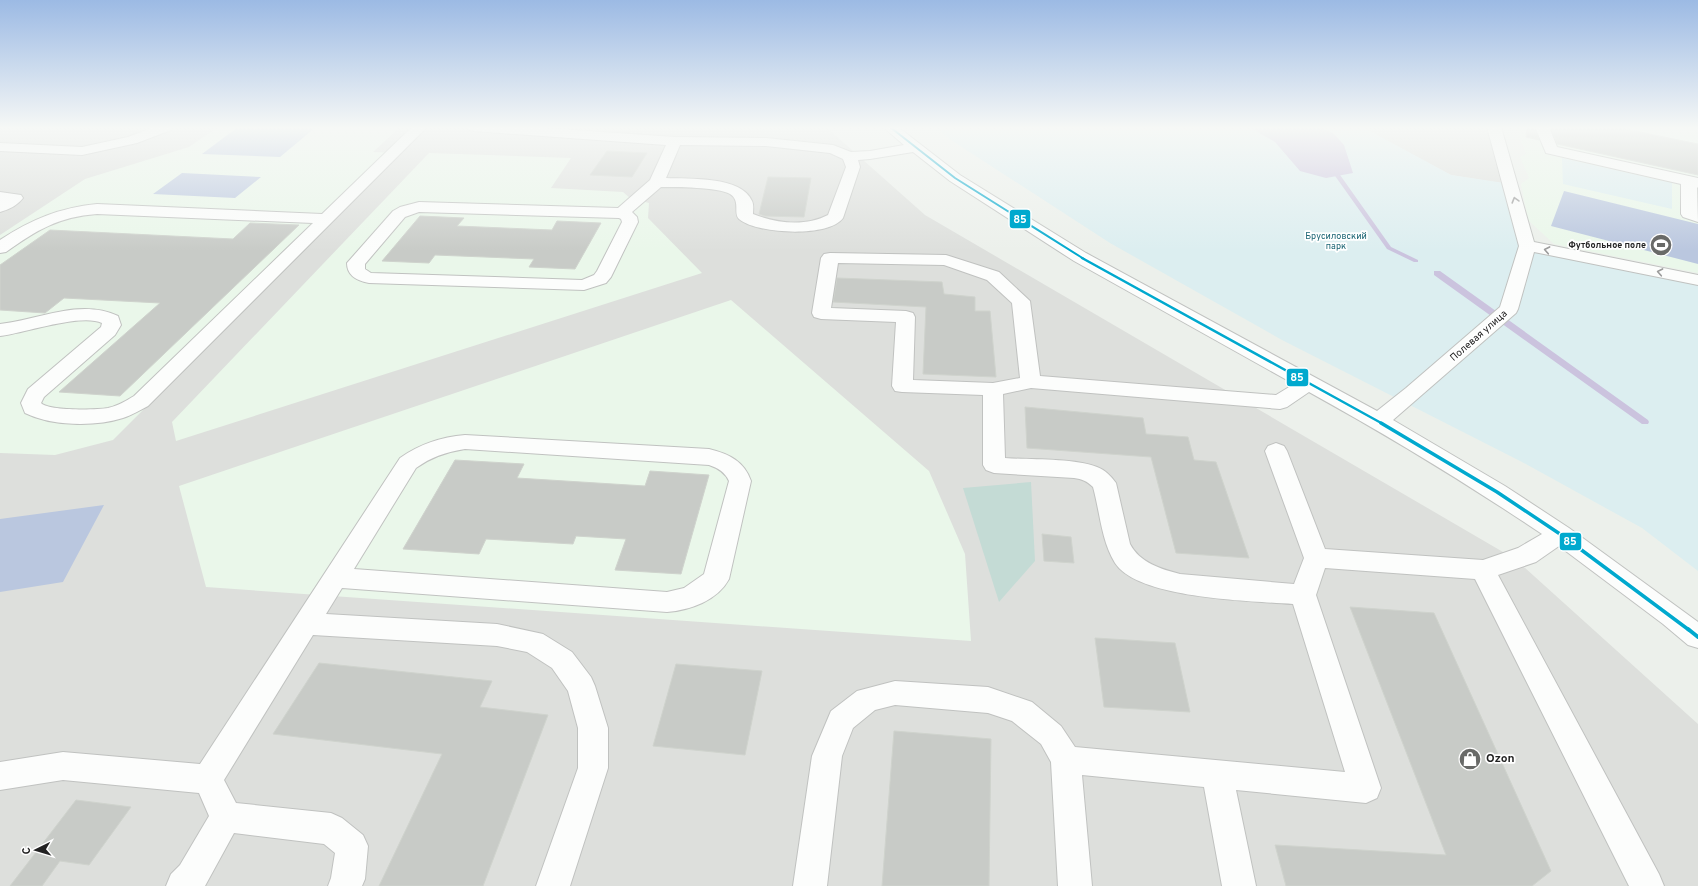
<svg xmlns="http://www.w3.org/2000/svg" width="1698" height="886" viewBox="0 0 1698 886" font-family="Overpass,sans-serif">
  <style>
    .residential { fill: #dddfdc }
    .education { fill: #eaf7ea }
    .forest { fill: #c4dbd5 }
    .park { fill: #dceef0 }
    .pitch { fill: #bac7df }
    .water { fill: #cbc3de }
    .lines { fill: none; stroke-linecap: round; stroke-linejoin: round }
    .stream { fill: #cbc3de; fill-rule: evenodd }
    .building { fill: #c8cbc7; stroke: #cfd3cd }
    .minor-casing { stroke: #c0c2c0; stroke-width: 2 }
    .minor { fill: #fcfdfc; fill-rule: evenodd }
    .bus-1-far3-casing { stroke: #fff; stroke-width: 4 }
    .bus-1-far2-casing { stroke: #fff; stroke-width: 5 }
    .bus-1-far1-casing { stroke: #fff; stroke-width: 6 }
    .bus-1-casing { stroke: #fff; stroke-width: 7 }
    .bus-1-far3 { stroke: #00a9ce; stroke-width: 2 }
    .bus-1-far2 { stroke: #00a9ce; stroke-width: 2.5 }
    .bus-1-far1 { stroke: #00a9ce; stroke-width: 3.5 }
    .bus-1 { stroke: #00a9ce; stroke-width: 4 }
    .oneway { stroke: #9a9a9a }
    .labels { text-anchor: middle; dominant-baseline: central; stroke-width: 3.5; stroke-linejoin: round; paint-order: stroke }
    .far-park-label { font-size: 9px; fill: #1b6574; stroke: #fff }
    .far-poi-label { font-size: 9px; font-weight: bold; fill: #222; stroke: #fff; text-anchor: end }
    .street-label { font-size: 10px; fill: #222; stroke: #fff }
    .near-poi-label { font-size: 12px; font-weight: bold; fill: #222; stroke: #fff; text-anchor: start }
    .line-badge { stroke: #fff; stroke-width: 1.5 }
    .badge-label { font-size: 11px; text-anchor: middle; font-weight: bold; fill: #fff }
  </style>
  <rect width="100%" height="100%" fill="#ecf0eb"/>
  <path class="residential" d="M 0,127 L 826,127 L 925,215 L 1515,559 L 1698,724 L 1698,886 L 0,886 Z
    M 1366,127 L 1486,127 L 1501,183 L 1451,175 L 1370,132 Z"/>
  <path class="education" d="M 218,127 L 400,127 L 373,152 L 400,153 L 113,440 L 55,455 L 0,453 L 0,235 L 85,179 L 189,147 Z
    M 1516,127 L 1698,127 L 1698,273 L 1554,244 L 1528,220 L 1521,184 L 1529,178 L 1520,157 L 1526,154 Z
    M 429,153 L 571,158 L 551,188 L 623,192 L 630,198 L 649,203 L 648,218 L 702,273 L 176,441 L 172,422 Z
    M 731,300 L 929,471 L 965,554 L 971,641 L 206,587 L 179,486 Z"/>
  <path class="forest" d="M 1031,482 L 1035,561 L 999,602 L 963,488 Z"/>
  <path class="park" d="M 935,127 L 1366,127 L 1370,131 L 1451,175 L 1504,183 L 1521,246 L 1698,281 L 1698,571 L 1642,528 L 1522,462 L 1282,340 L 1110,243 L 951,140 Z
    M 1562,158 L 1672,183 L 1672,209 L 1563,184 Z"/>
  <path class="pitch" d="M 238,127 L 316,127 L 280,157 L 202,154 Z
    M 182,173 L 261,177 L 235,198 L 153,194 Z
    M 1564,191 L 1698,224 L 1698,264 L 1551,226 Z
    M 104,505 L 63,582 L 0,592 L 0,519 Z"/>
  <path class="water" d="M 1249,127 L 1321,127 L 1334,134 L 1344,145 L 1353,173 L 1326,178 L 1300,171 L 1275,142 Z"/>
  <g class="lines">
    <path class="stream" d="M 1329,165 L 1333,165 L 1391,247 L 1418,260 L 1418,262 L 1414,262 L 1387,249 L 1328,166 Z
      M 1434,271 L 1440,271 L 1648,420 L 1649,422 L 1648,424 L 1642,424 L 1434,275 Z"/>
  </g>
  <path class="building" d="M 1527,127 L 1534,127 L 1539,140 L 1526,137 Z
    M 1550,127 L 1616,127 L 1698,144 L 1698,175 L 1557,144 Z
    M 607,151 L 647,153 L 632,177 L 590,175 Z
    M 768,177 L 811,178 L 804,217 L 765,216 L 759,214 Z
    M 420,216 L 464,218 L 457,226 L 552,230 L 557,221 L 601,223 L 575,269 L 529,267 L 534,259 L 435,255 L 429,263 L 382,261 Z
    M 250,223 L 299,225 L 120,396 L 59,392 L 160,303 L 64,298 L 45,313 L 0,310 L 0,265 L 50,230 L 233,239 Z
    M 837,278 L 942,282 L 944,294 L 975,297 L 975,311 L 990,311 L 996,377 L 923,374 L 926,307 L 833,302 Z
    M 1025,407 L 1143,418 L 1146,434 L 1188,437 L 1194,460 L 1216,462 L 1249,558 L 1176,553 L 1151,457 L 1027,448 Z
    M 455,460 L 524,464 L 517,478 L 645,486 L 650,471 L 709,475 L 681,574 L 615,570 L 626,539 L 576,536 L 573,544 L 486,539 L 479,554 L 403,549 Z
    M 1042,534 L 1071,537 L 1074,563 L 1044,561 Z
    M 1350,607 L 1434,613 L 1551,871 L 1532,886 L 1286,886 L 1275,845 L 1446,855 Z
    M 1095,638 L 1175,643 L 1190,712 L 1104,707 Z
    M 319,663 L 492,681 L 480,707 L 548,715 L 483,886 L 379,886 L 442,754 L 273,734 Z
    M 676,664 L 762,671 L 745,755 L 653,746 Z
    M 894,731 L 991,739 L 989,886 L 882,886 Z
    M 76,800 L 131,807 L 89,865 L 60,861 L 42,886 L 10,886 Z"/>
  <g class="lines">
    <g class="minor-casing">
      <path id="minor" d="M 154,127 L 173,127 L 171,130 L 137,143 L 82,155 L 0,151 L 0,143 L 82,147 L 128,137 Z
        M 412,127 L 427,127 L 148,406 C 140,410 132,415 123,418 C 95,427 51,426 25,413 L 21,403 L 28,389 L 101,327 L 102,323 C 81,313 25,333 0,336 L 0,324 C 38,320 80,298 118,316 L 121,325 L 115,335 L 44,397 L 41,403 C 49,411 96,410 108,408 C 117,406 126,401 134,396 L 313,223 L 97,214 C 58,217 37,230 6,252 L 0,253 L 0,240 C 32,219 59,208 97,204 L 322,214 Z
        M 467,127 L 530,127 L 675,137 L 766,138 L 833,145 L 851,152 L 870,151 L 904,145 L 883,127 L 898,127 L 960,175 L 1086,253 L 1377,411 L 1406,388 L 1500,307 L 1519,246 L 1487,127 L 1501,127 L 1534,242 L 1698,275 L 1698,285 L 1534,252 L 1518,309 L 1516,313 L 1393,420 L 1505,486 L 1569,528 L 1698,622 L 1698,648 L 1688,645 L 1663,624 L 1559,546 L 1536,562 L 1498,575 L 1659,874 L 1664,886 L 1629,886 L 1475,579 L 1325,568 L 1316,595 L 1381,788 L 1377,798 L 1366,803 L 1236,790 L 1256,886 L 1222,886 L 1204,787 L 1082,775 L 1092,886 L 1058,886 L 1051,762 L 1041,744 L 1012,721 L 988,713 L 895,705 L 875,710 L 853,728 L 842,756 L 827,886 L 793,886 L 812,756 L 831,711 L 857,691 L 895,681 L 988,687 L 1032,702 L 1061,726 L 1075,747 L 1345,772 L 1293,604 C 1252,601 1138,599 1115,563 C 1101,540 1100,512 1093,487 C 1087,481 1082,479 1074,478 L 994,473 L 986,470 L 983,465 L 983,395 L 902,392 L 895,391 L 892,386 L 896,322 L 821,319 L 814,317 L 812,313 L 821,258 L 824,254 L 830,253 L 946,255 L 999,272 L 1030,301 L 1040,376 L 1276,395 L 1294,384 L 1074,261 L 950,181 L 913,152 L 870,159 L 858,160 L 860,167 L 843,218 C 829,238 756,234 739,219 C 733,213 741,201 730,194 C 718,187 676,187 661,187 L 632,212 L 637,217 L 638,222 L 611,277 L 606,283 L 584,290 L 369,283 C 358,281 347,276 347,263 L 393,211 L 400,207 L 419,202 L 618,208 L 650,180 L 666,145 L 474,131 L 469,130 ZM 680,145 L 766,146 L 830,153 L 843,159 L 846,167 L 828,215 C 805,227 776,223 753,214 C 753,210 754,205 752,201 C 742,176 689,179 666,178 ZM 419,212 L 619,218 L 621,219 L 622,222 L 597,271 L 594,275 L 582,280 L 371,273 L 365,269 L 365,264 L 405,217 ZM 838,263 L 944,265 L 987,280 L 1012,303 L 1020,378 L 993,383 L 913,380 L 915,317 L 913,313 L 906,311 L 831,308 ZM 1031,388 L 1280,409 L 1287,407 L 1309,392 C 1389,436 1466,483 1542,534 L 1518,548 L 1483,560 L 1325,549 L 1287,451 L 1284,446 L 1276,443 L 1268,446 L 1265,451 L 1304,558 L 1294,584 L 1180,574 C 1161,569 1140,563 1130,544 L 1116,483 C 1111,476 1105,470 1097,467 C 1073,458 1032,460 1005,458 L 1003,394 Z
        M 1535,127 L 1549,127 L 1557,147 L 1698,178 L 1698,188 L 1697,187 L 1698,222 L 1683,217 L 1681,214 L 1681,184 L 1546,153 Z
        M 0,192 L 21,195 L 23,198 C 18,205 8,210 0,212 Z
        M 465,435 L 709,449 C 729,454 744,461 751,481 L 729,579 C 717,601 690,610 667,612 L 342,588 L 326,614 L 497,624 L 543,634 L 572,652 L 591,677 L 595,686 L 608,728 L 608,768 L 570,886 L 536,886 L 578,768 L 578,728 L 568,691 L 552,668 L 527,652 L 497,646 L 313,635 L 224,780 L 236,803 L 331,813 L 342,818 L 363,835 L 368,846 L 365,879 L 362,886 L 328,886 L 331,878 L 335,853 L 324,844 L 234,833 L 205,886 L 166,886 L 171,874 L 180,865 L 209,816 L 199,793 L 63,780 L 0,790 L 0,762 L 63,752 L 200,764 L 400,458 C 420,444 441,437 465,435 ZM 465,449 L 709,465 C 718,468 725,472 729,481 L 704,574 L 684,588 L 667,592 L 354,569 L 416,468 C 431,457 446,452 465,449 Z"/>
    </g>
    <use href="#minor" class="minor"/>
    <g class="bus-1-far3-casing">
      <path id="bus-1-far3" d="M 890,127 L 955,178 L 1084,259"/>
    </g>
    <g class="bus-1-far2-casing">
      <path id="bus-1-far2" d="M 1082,258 L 1383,424"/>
    </g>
    <g class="bus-1-far1-casing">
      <path id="bus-1-far1" d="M 1381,423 L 1497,492 L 1560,534 L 1689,630"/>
    </g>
    <g class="bus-1-casing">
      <path id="bus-1" d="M 1688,629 L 1698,637"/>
    </g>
    <use href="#bus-1-far3" class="bus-1-far3"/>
    <use href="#bus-1-far2" class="bus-1-far2"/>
    <use href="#bus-1-far1" class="bus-1-far1"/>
    <use href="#bus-1" class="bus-1"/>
  </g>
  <defs><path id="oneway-chevron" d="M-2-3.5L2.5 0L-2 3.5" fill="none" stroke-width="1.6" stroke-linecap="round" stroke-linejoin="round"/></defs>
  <g class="oneway">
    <use href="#oneway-chevron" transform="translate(1515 200) rotate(-106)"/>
    <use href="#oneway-chevron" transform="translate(1547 250) rotate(-169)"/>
    <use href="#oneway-chevron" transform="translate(1660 272) rotate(-169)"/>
  </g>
  <linearGradient id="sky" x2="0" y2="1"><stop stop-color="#9cbae4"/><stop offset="0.51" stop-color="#f6f8f6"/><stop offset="1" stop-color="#f6f8f6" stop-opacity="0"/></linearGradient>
  <rect width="1698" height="251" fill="url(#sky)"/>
  <defs>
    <g id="stadium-disc" transform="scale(1.15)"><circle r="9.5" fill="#696a68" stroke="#fff"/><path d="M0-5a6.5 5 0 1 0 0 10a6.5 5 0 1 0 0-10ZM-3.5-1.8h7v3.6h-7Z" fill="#fff"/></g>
    <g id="shop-disc" transform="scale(1.15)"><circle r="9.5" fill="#696a68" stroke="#fff"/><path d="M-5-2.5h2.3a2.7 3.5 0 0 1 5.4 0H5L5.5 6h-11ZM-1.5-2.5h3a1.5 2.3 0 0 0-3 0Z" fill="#fff"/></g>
  </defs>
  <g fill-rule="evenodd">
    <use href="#stadium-disc" x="1661" y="245"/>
    <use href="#shop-disc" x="1470" y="759"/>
  </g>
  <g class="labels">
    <g class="far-park-label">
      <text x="1336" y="236">Брусиловский<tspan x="1336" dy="10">парк</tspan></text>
    </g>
    <g class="far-poi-label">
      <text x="1646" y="245">Футбольное поле</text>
    </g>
    <g class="street-label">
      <text transform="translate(1479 336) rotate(-41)">Полевая улица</text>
    </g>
    <g class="near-poi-label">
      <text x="1486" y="759">Ozon</text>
    </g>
  </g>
  <g class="line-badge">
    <rect x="1009" y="209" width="22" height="20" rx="4" fill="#00a9ce"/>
    <rect x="1286" y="368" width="23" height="19" rx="4" fill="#00a9ce"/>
    <rect x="1559" y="532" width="23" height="19" rx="4" fill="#00a9ce"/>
  </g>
  <g class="badge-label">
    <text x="1020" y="223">85</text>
    <text x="1297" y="381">85</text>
    <text x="1570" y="545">85</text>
  </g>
  <g transform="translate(36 850) rotate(265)" stroke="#ffffff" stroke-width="3" paint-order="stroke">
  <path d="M0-3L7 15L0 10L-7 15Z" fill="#222222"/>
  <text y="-6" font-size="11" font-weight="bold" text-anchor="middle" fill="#222222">С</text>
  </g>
</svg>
